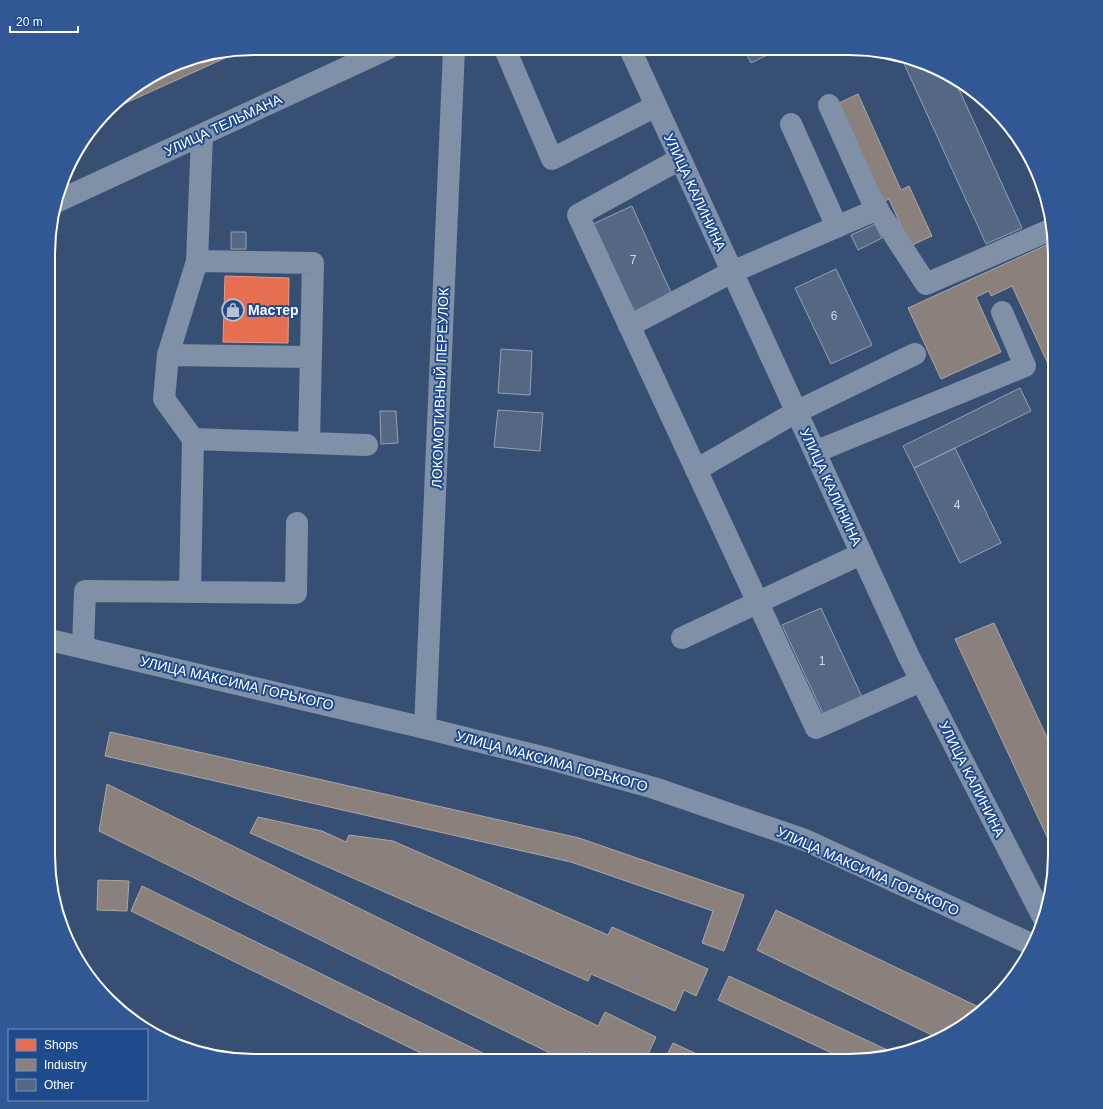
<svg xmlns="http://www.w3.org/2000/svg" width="1103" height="1109" viewBox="0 0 1103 1109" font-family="Helvetica,sans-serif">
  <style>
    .shops { fill: #e76f51; stroke: #ee9a85 }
    .industry { fill: #8a817c; stroke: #ada7a3 }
    .building { fill: #546783; stroke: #93a1b6 }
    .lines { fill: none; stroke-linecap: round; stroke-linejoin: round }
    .minor { stroke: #7f90a7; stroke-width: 22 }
    .labels { text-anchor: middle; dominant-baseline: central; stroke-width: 4; stroke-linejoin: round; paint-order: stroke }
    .number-label { font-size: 12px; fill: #d4d9e0 }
    .street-label { font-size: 14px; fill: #fff; stroke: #1f4a8c }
    .poi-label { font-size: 14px; font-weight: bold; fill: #fff; stroke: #1f4a8c; text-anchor: start }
    .rim { fill: none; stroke: #fff; stroke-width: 2 }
  </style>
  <rect width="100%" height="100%" fill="#384f74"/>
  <path class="shops" d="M 225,276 L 289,278 L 288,343 L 223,342 Z"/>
  <path class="industry" d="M 245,49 L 108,111 L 118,99 L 187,59 Z
    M 858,94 L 901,190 L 909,186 L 932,236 L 910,246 L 889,199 L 881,203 L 837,104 Z
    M 1055,241 L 1055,379 L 1012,286 L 991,296 L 989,291 L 976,297 L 1001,352 L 941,379 L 908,308 Z
    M 994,623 L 1055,755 L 1055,854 L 955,639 Z
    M 110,732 L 579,838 L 744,895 L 724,951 L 702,943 L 713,911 L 571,862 L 105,756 Z
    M 107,784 L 598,1026 L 605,1012 L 656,1037 L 645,1061 L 605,1061 L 586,1051 L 581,1061 L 566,1061 L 99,831 Z
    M 258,817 L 322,831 L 346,842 L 349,835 L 393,841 L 608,935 L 612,927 L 708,969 L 696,996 L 684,990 L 675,1011 L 591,974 L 588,981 L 250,833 Z
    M 98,880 L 129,881 L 127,911 L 97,910 Z
    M 142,886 L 499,1061 L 437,1061 L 131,911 Z
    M 776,910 L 983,1009 L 974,1019 L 938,1038 L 757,950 Z
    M 729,976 L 896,1054 L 863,1061 L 849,1061 L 718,1000 Z
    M 673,1043 L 712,1061 L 664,1061 Z"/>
  <path class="building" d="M 744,49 L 779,49 L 751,63 Z
    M 902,59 L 953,76 L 1022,228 L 986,244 Z
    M 1007,124 L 1013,129 L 1029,159 L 1025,161 Z
    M 632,206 L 672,295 L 634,313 L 593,224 Z
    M 875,224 L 882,238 L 858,250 L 851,235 Z
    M 231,232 L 246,232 L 246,249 L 231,249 Z
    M 836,269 L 872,345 L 831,364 L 795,288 Z
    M 501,349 L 532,351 L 530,395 L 498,393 Z
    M 1020,388 L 1031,411 L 914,468 L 903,446 Z
    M 498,410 L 543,413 L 540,451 L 494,447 Z
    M 380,411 L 396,411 L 398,443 L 381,444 Z
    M 955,448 L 1001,543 L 960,563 L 914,468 Z
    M 821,608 L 862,697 L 823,714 L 782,625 Z"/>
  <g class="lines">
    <path class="minor" d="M 505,49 L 552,159 L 656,106
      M 630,49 L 909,657 L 1044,919
      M 829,105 L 872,201 L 926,284 L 1052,229
      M 791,124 L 837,227
      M 680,159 L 578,215 L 816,728 L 921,681
      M 56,202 L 389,48
      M 197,261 L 313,263 L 309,442
      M 629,326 L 732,272 L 878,209
      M 168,355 L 311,357
      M 193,439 L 367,445
      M 815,452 L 1025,366 L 1002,312
      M 696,470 L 796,412 L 915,354
      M 190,592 L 193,439 L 164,399 L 168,355 L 197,261 L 202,135
      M 682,638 L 861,554
      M 50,640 L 425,728 L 550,759 L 654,788 L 805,840 L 1033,945
      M 83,647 L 85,591 L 296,593 L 297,523
      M 425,728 L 454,49"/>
  </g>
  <defs>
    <g id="shop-ring" transform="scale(1.15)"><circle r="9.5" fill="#1f4a8c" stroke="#b9c1ce" stroke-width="1.5"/><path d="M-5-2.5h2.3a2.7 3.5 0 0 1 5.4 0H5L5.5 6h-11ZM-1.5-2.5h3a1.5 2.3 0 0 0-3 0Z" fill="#b9c1ce"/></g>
  </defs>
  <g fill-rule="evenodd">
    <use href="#shop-ring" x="233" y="310"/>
  </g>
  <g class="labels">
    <g class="number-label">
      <text x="633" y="260">7</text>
      <text x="834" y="316">6</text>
      <text x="957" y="505">4</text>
      <text x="822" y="661">1</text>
    </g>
    <g class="street-label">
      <text transform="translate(223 125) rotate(-25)">УЛИЦА ТЕЛЬМАНА</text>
      <text transform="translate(695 192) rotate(65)">УЛИЦА КАЛИНИНА</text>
      <text transform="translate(440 388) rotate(-88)">ЛОКОМОТИВНЫЙ ПЕРЕУЛОК</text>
      <text transform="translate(831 487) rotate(65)">УЛИЦА КАЛИНИНА</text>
      <text transform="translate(237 683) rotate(13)">УЛИЦА МАКСИМА ГОРЬКОГО</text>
      <text transform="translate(552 761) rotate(15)">УЛИЦА МАКСИМА ГОРЬКОГО</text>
      <text transform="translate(972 779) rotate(63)">УЛИЦА КАЛИНИНА</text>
      <text transform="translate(868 871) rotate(24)">УЛИЦА МАКСИМА ГОРЬКОГО</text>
    </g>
    <g class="poi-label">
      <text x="248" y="310">Мастер</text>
    </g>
  </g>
  <path d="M0 0H1103V1109H0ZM254 55H849A199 199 0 0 1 1048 254V855A199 199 0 0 1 849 1054H254A199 199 0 0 1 55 855V254A199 199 0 0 1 254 55Z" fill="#315895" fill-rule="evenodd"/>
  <path class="rim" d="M254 55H849A199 199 0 0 1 1048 254V855A199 199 0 0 1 849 1054H254A199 199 0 0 1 55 855V254A199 199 0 0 1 254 55Z"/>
  <rect x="8" y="1029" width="140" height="72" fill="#1f4a8c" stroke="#7992ba"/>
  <rect x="16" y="1039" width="20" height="12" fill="#e76f51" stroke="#7992ba"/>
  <text x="44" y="1049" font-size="12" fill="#ffffff">Shops</text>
  <rect x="16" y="1059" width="20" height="12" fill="#8a817c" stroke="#7992ba"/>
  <text x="44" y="1069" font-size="12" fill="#ffffff">Industry</text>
  <rect x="16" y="1079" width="20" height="12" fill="#546783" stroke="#7992ba"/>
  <text x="44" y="1089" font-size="12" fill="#ffffff">Other</text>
  <path d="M10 26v6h68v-6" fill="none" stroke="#ffffff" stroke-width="2"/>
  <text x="16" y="26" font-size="12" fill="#ffffff" stroke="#1f4a8c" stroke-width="3" paint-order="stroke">20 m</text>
</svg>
